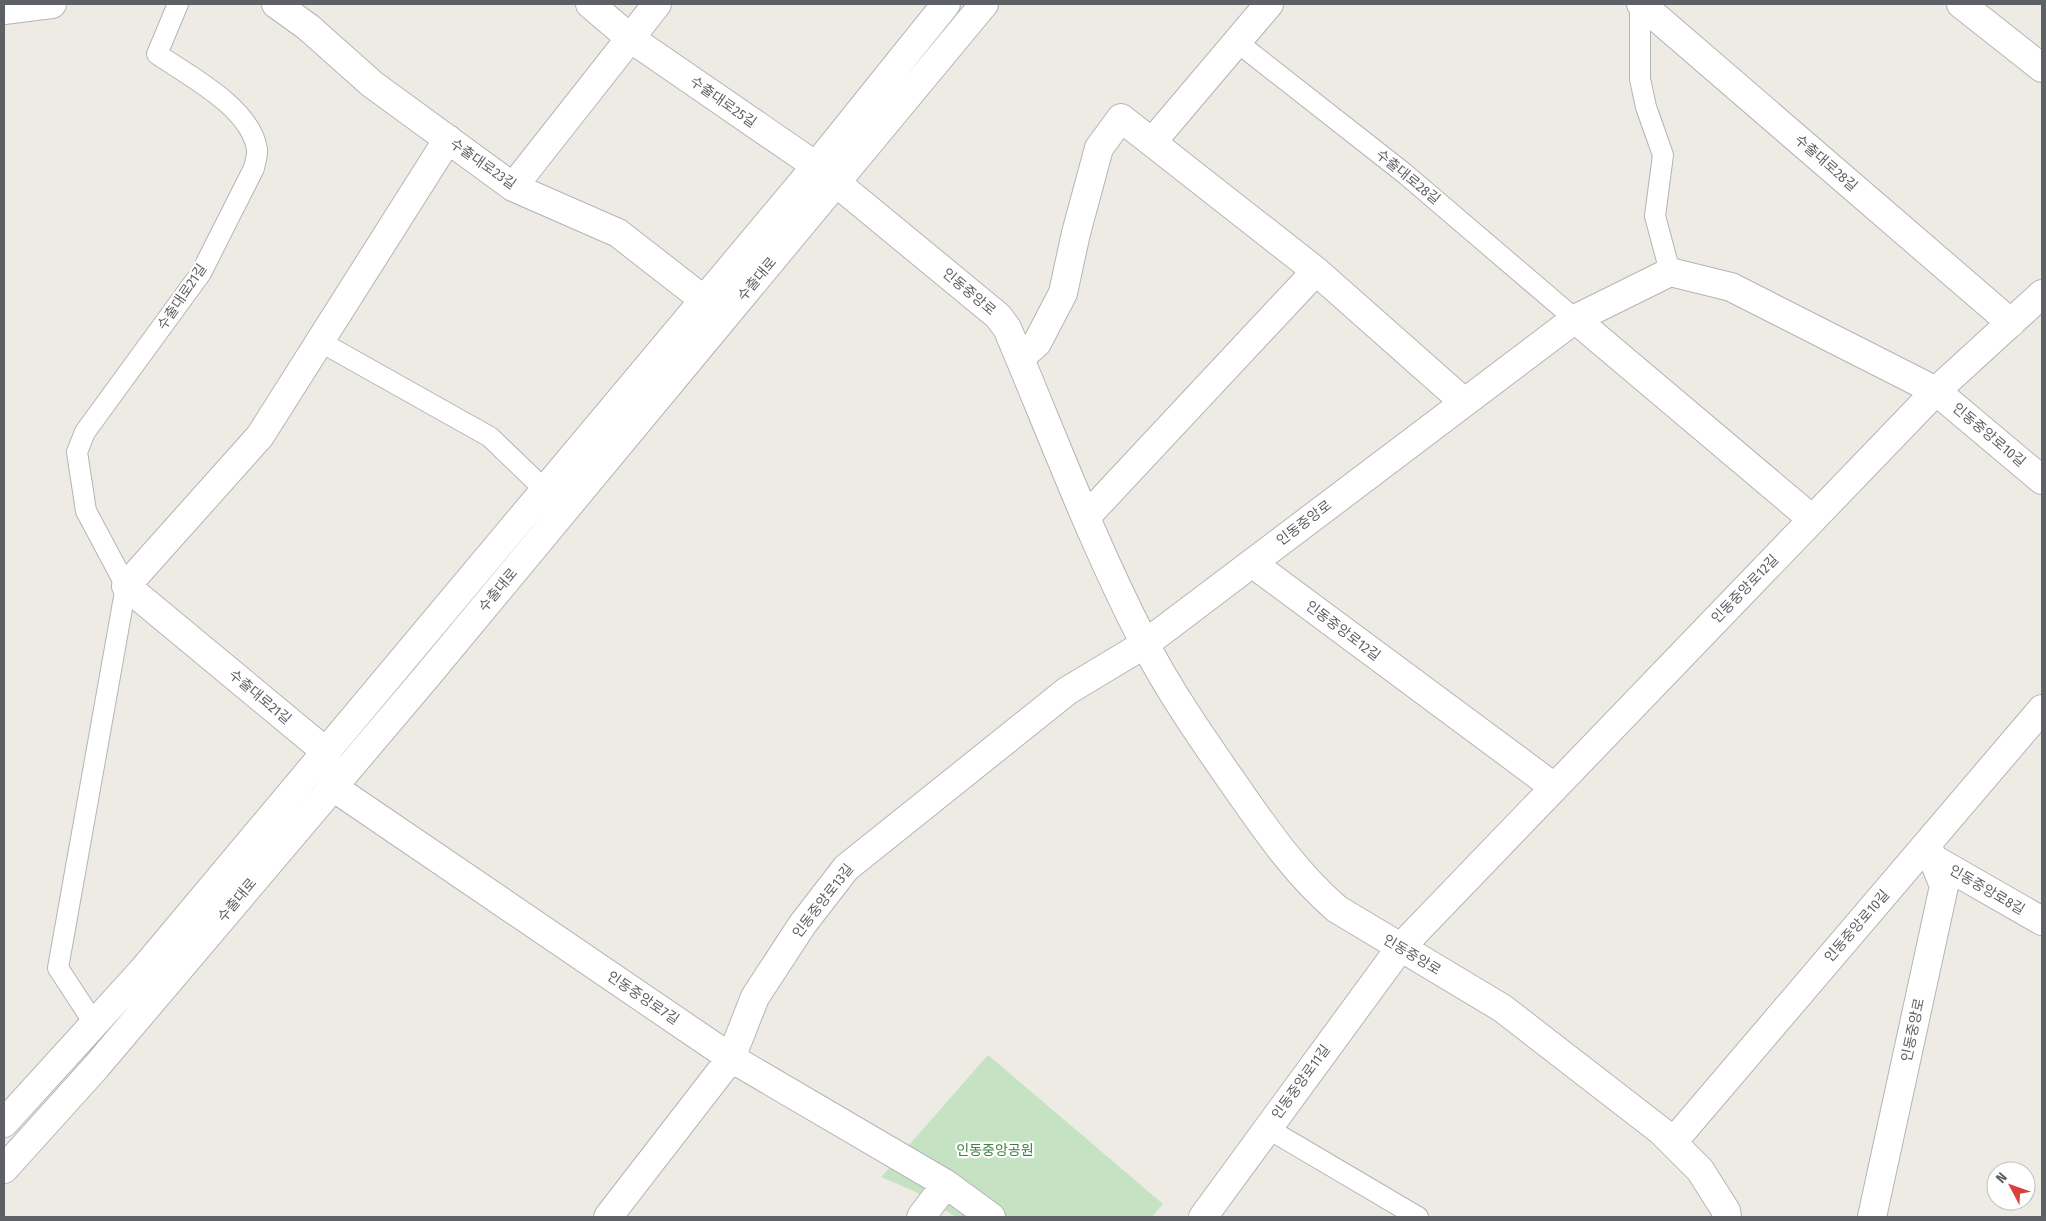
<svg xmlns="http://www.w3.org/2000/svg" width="2046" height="1221" viewBox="0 0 2046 1221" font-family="'Fira Sans Condensed','Noto Sans KR',sans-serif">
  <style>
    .green { fill: #c5e3c3 }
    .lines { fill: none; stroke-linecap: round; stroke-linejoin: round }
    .service-casing { stroke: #b2b5b8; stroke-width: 22 }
    .minor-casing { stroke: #b2b5b8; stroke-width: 30 }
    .tertiary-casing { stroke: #b2b5b8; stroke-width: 30 }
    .service { stroke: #fff; stroke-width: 20 }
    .minor { stroke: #fff; stroke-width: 28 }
    .tertiary { stroke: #fff; stroke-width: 28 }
    .labels { text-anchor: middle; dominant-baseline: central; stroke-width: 4.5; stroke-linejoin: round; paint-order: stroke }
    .street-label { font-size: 14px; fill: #5d6064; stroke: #fff }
    .park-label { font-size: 14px; fill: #3e823d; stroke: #fff }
  </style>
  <rect width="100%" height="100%" fill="#eeebe5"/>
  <path class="green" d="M 988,1055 L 1163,1204 L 1152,1217 L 956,1217 L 916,1192 L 881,1177 Z"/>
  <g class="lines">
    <g class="service-casing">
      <path id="service" d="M 1640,4 L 1640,79 L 1646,107 L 1663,155 L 1655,216 L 1670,272
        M 1237,42 L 1404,173 L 1575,319
        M 319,341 L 490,437 L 545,490
        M 94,1023 L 58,968 L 126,586 L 86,511 L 77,452 L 85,432 L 201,273 L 254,168 C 255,162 258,155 257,149 C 250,107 189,76 157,54 L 178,4
        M 1267,1128 L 1418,1217"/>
    </g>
    <g class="minor-casing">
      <path id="minor" d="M 276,4 L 308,27 L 372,84 L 513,187 L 618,233 L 704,300
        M 590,4 L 630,38 L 816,166 L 998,316 L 1007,328 C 1052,434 1092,542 1145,644 C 1171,694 1204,741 1236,787 C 1266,830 1297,875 1337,909 L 1502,1008 L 1661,1131 L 1700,1170 L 1726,1211 L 1727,1217
        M 1641,4 L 2011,323
        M 1961,4 L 2042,68
        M 4,10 L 52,4
        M 448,139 L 260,436 L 126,586 L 325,751 L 333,787 L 731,1058 L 946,1184 L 991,1217
        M 1153,141 L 1269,4
        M 513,187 L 657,4
        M 1575,319 L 1812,519
        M 1020,358 L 1037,343 L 1063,293 L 1076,233 L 1099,148 L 1121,118 L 1316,271 L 1464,402
        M 1086,517 L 1316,271
        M 1252,563 L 1554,787
        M 1932,858 L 2042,921
        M 1673,1142 L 2042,709
        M 608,1217 L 731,1058 L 755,997 L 802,925 L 846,868 L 1067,691 L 1145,644 L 1575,319 L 1670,272 L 1731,287 L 1936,391 L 2042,480
        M 921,1217 L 946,1184
        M 1203,1217 L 1400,948 L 1936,391 L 2042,294
        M 1872,1217 L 1944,886 L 1927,844"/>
    </g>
    <g class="tertiary-casing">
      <path id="tertiary" d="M 4,1123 L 144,969 L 816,166 L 946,4
        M 4,1169 L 96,1067 L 427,676 L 984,4"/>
    </g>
    <use href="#service" class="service"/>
    <use href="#minor" class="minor"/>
    <use href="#tertiary" class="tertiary"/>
  </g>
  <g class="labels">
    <g class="street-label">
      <text transform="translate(723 102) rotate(35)">수출대로25길</text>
      <text transform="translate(1826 163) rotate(41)">수출대로28길</text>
      <text transform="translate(483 164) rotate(35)">수출대로23길</text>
      <text transform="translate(1408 177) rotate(39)">수출대로28길</text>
      <text transform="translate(757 279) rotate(-50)">수출대로</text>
      <text transform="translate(969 292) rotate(40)">인동중앙로</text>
      <text transform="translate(182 297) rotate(-56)">수출대로21길</text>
      <text transform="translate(1989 435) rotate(40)">인동중앙로10길</text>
      <text transform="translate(1304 523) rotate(-37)">인동중앙로</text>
      <text transform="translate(1745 589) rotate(-46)">인동중앙로12길</text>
      <text transform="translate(498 590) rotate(-50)">수출대로</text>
      <text transform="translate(1343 631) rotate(37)">인동중앙로12길</text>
      <text transform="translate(260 697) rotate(40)">수출대로21길</text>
      <text transform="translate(1987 890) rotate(30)">인동중앙로8길</text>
      <text transform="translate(237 900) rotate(-50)">수출대로</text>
      <text transform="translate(823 901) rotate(-52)">인동중앙로13길</text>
      <text transform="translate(1857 926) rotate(-49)">인동중앙로10길</text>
      <text transform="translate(1412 955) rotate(31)">인동중앙로</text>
      <text transform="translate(643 998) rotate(34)">인동중앙로7길</text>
      <text transform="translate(1913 1030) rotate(-78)">인동중앙로</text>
      <text transform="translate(1301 1082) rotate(-54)">인동중앙로11길</text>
    </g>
    <g class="park-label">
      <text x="995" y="1150">인동중앙공원</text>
    </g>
  </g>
  <rect width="2046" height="1221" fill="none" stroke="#5d6064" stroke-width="10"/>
  <g transform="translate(2011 1186) rotate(311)"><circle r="24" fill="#ffffff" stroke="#bebfc1"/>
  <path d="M0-4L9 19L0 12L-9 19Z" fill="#da403e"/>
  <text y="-8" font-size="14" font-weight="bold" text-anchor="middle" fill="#5d6064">N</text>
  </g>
</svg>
